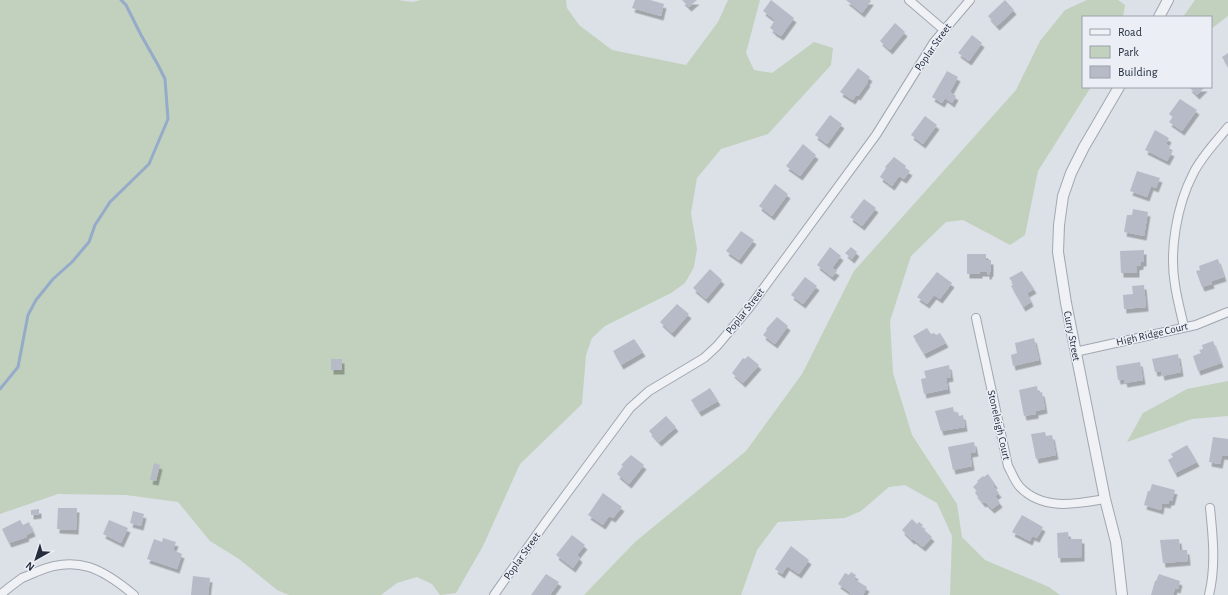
<svg xmlns="http://www.w3.org/2000/svg" width="1228" height="595" viewBox="0 0 1228 595" font-family="'Alegreya Sans',sans-serif">
  <style>
    .green { fill: #c1d1bd }
    .lines { fill: none; stroke-linecap: round; stroke-linejoin: round }
    .stream { stroke: #95abc9; stroke-width: 3 }
    .building { fill: #b6bbc7; filter: url(#shadow) }
    .minor-casing { stroke: #a1a7b1; stroke-width: 10 }
    .tertiary-casing { stroke: #a1a7b1; stroke-width: 12 }
    .minor { stroke: #eff1f5; stroke-width: 8 }
    .tertiary { stroke: #eff1f5; stroke-width: 10 }
    .labels { text-anchor: middle; dominant-baseline: central; stroke-width: 3; stroke-linejoin: round; paint-order: stroke }
    .street-label { font-size: 11px; fill: #252d3e; stroke: #ebeff5 }
  </style>
  <defs>
    <filter id="shadow"><feDropShadow dx="2.5" dy="4.5" stdDeviation="0" flood-color="#0004"/></filter>
  </defs>
  <rect width="100%" height="100%" fill="#dce0e7"/>
  <path class="green" d="M 0,0 L 397,0 L 413,2 L 421,0 L 566,0 L 567,8 L 579,25 L 612,50 L 686,65 L 718,22 L 728,0 L 760,0 L 746,53 L 754,70 L 772,73 L 814,42 L 833,48 L 831,65 L 768,134 L 721,149 L 697,178 L 691,213 L 697,249 L 694,267 L 685,283 L 671,293 L 605,326 L 592,338 L 586,355 L 582,404 L 520,464 L 483,546 L 456,593 L 440,595 L 432,584 L 417,577 L 397,583 L 381,595 L 289,595 L 277,590 L 239,559 L 210,541 L 178,502 L 126,495 L 58,494 L 0,514 Z
    M 1087,0 L 1118,0 L 1125,5 L 1123,17 L 1083,17 L 1083,87 L 1091,87 L 1038,171 L 1025,235 L 1010,245 L 963,220 L 946,222 L 911,256 L 890,321 L 893,373 L 912,435 L 957,504 L 962,537 L 985,560 L 1049,587 L 1060,595 L 950,595 L 952,536 L 937,503 L 905,485 L 889,487 L 861,511 L 845,518 L 778,522 L 757,550 L 741,595 L 584,595 L 635,542 L 746,451 L 802,374 L 854,271 L 1016,90 L 1040,41 L 1065,10 Z
    M 1195,0 L 1228,0 L 1228,16 L 1211,29 L 1211,17 L 1183,17 Z
    M 1228,381 L 1228,416 L 1192,419 L 1127,442 L 1143,413 L 1187,389 Z"/>
  <g class="lines">
    <path class="stream" d="M 0,389 L 18,367 L 28,315 L 36,300 L 53,279 L 72,262 L 89,242 L 95,225 L 110,202 L 149,164 L 168,119 L 165,79 L 158,65 L 141,35 L 126,5 L 121,0"/>
  </g>
  <path class="building" d="M 635,0 L 650,0 L 664,4 L 661,16 L 632,8 Z
    M 682,0 L 697,0 L 689,7 Z
    M 771,0 L 794,18 L 781,36 L 773,31 L 773,30 L 770,28 L 775,20 L 763,11 Z
    M 846,0 L 870,0 L 871,1 L 862,13 Z
    M 1005,0 L 1014,10 L 997,26 L 988,16 Z
    M 895,23 L 905,32 L 890,50 L 880,41 Z
    M 972,35 L 982,43 L 969,61 L 958,53 Z
    M 1228,53 L 1228,67 L 1222,57 Z
    M 858,68 L 870,77 L 867,81 L 868,82 L 858,96 L 856,95 L 853,100 L 840,92 Z
    M 947,71 L 958,77 L 950,92 L 956,96 L 952,103 L 945,98 L 942,103 L 932,97 Z
    M 1189,87 L 1205,87 L 1197,95 Z
    M 1180,99 L 1197,110 L 1182,131 L 1169,122 L 1173,117 L 1169,114 Z
    M 830,115 L 842,124 L 827,144 L 815,135 Z
    M 925,116 L 937,125 L 923,144 L 911,135 Z
    M 1155,130 L 1169,138 L 1166,144 L 1170,146 L 1168,150 L 1172,152 L 1167,161 L 1145,150 Z
    M 803,144 L 816,155 L 800,176 L 786,166 Z
    M 894,157 L 906,166 L 905,168 L 910,171 L 904,179 L 899,176 L 892,186 L 880,177 L 886,168 L 885,167 Z
    M 1137,171 L 1160,178 L 1156,188 L 1151,186 L 1147,197 L 1130,191 Z
    M 775,184 L 788,194 L 772,216 L 759,206 Z
    M 864,199 L 876,208 L 862,226 L 850,217 Z
    M 1133,209 L 1148,212 L 1144,236 L 1124,232 L 1127,215 L 1132,215 Z
    M 741,231 L 754,240 L 739,260 L 726,251 Z
    M 830,247 L 841,256 L 832,268 L 837,271 L 832,277 L 817,265 Z
    M 851,247 L 857,252 L 852,259 L 845,253 Z
    M 1144,250 L 1144,262 L 1141,262 L 1141,265 L 1137,266 L 1137,273 L 1121,273 L 1120,251 Z
    M 967,254 L 986,254 L 986,260 L 991,260 L 991,272 L 990,272 L 989,275 L 987,275 L 987,272 L 980,272 L 980,274 L 967,274 Z
    M 1218,259 L 1224,277 L 1211,281 L 1212,284 L 1202,287 L 1196,271 L 1200,270 L 1199,266 Z
    M 710,269 L 722,280 L 706,299 L 693,288 Z
    M 1022,271 L 1034,289 L 1027,293 L 1031,302 L 1023,307 L 1011,286 L 1014,284 L 1009,278 Z
    M 937,272 L 952,283 L 940,299 L 934,295 L 927,304 L 917,297 Z
    M 805,277 L 817,286 L 803,304 L 791,295 Z
    M 1144,285 L 1146,307 L 1124,309 L 1123,295 L 1133,294 L 1132,286 Z
    M 677,304 L 689,314 L 672,333 L 660,322 Z
    M 777,317 L 788,326 L 775,344 L 763,335 L 767,330 L 766,329 Z
    M 927,328 L 931,334 L 934,333 L 936,335 L 940,333 L 946,343 L 924,354 L 913,336 Z
    M 1034,338 L 1039,360 L 1013,366 L 1011,355 L 1017,353 L 1015,343 Z
    M 634,339 L 643,352 L 621,365 L 613,351 Z
    M 1213,341 L 1221,363 L 1198,371 L 1193,356 L 1201,353 L 1199,350 L 1203,349 L 1202,345 Z
    M 1178,354 L 1181,372 L 1162,376 L 1161,371 L 1155,372 L 1152,359 Z
    M 748,356 L 759,365 L 743,383 L 732,373 L 743,358 L 745,359 Z
    M 331,359 L 342,359 L 342,370 L 331,370 Z
    M 1140,362 L 1143,380 L 1125,383 L 1124,379 L 1118,380 L 1116,366 Z
    M 949,365 L 951,377 L 946,378 L 948,389 L 924,394 L 921,379 L 926,378 L 924,371 Z
    M 1037,386 L 1038,393 L 1042,392 L 1045,409 L 1036,411 L 1036,414 L 1024,416 L 1019,390 Z
    M 710,388 L 718,401 L 699,412 L 691,400 Z
    M 953,407 L 954,413 L 958,412 L 959,416 L 963,415 L 965,427 L 941,431 L 935,411 Z
    M 666,416 L 676,427 L 659,442 L 649,431 Z
    M 1045,432 L 1046,436 L 1052,435 L 1056,455 L 1036,459 L 1031,434 Z
    M 1213,437 L 1228,439 L 1228,456 L 1222,455 L 1220,464 L 1209,462 Z
    M 974,442 L 976,452 L 970,453 L 972,466 L 953,470 L 948,447 Z
    M 1187,445 L 1197,462 L 1175,473 L 1168,460 L 1173,457 L 1171,454 Z
    M 631,455 L 644,465 L 629,484 L 617,474 L 623,466 L 621,465 Z
    M 154,463 L 160,465 L 156,481 L 150,480 Z
    M 988,474 L 995,484 L 993,486 L 999,493 L 995,496 L 1000,503 L 992,509 L 985,502 L 983,503 L 975,493 L 977,491 L 973,487 L 978,482 L 977,481 L 983,476 L 984,477 Z
    M 1152,484 L 1175,490 L 1172,501 L 1169,501 L 1168,504 L 1162,503 L 1161,510 L 1144,505 L 1148,491 L 1150,491 Z
    M 603,493 L 622,507 L 613,518 L 609,516 L 603,525 L 588,515 Z
    M 58,508 L 77,508 L 76,530 L 57,529 Z
    M 39,509 L 39,514 L 31,515 L 31,510 Z
    M 133,511 L 144,514 L 141,526 L 130,523 Z
    M 1022,515 L 1043,527 L 1037,538 L 1032,536 L 1030,541 L 1012,532 Z
    M 912,519 L 917,524 L 919,522 L 923,525 L 921,527 L 932,537 L 923,547 L 913,539 L 912,540 L 902,530 Z
    M 20,520 L 23,525 L 29,522 L 33,532 L 26,535 L 27,537 L 9,543 L 2,529 Z
    M 109,520 L 128,528 L 121,543 L 103,534 Z
    M 1068,532 L 1069,539 L 1082,539 L 1082,557 L 1058,558 L 1057,533 Z
    M 572,535 L 585,545 L 577,555 L 580,558 L 573,568 L 556,555 Z
    M 163,538 L 176,542 L 173,550 L 182,554 L 177,569 L 147,559 L 154,539 L 162,542 Z
    M 1179,539 L 1180,550 L 1187,550 L 1188,561 L 1163,563 L 1160,540 Z
    M 791,546 L 809,560 L 799,574 L 787,566 L 782,574 L 775,569 Z
    M 851,572 L 856,575 L 854,579 L 867,587 L 863,595 L 851,595 L 850,594 L 851,593 L 838,584 L 845,573 L 849,575 Z
    M 546,574 L 559,582 L 550,595 L 531,595 Z
    M 1159,574 L 1180,581 L 1178,589 L 1175,588 L 1173,595 L 1169,594 L 1169,595 L 1151,595 L 1155,581 L 1156,581 Z
    M 193,576 L 210,578 L 208,595 L 191,595 Z"/>
  <g class="lines">
    <g class="minor-casing">
      <path id="minor" d="M 909,0 L 944,30
        M 976,318 L 1008,466 C 1012,473 1015,482 1020,487 C 1043,511 1076,504 1105,499
        M 1184,327 C 1181,313 1177,299 1175,285 C 1169,250 1177,205 1193,174 C 1201,157 1216,142 1228,127
        M 1075,352 L 1196,325 L 1228,312
        M 0,595 C 7,589 15,583 22,578 C 27,576 32,574 36,572 C 77,554 103,569 134,595
        M 494,595 L 545,523 L 630,408 L 649,391 L 704,358 L 717,346 L 749,308 L 876,135 L 934,42 L 970,0
        M 1209,595 C 1216,566 1213,537 1210,508"/>
    </g>
    <g class="tertiary-casing">
      <path id="tertiary" d="M 1159,17 L 1168,0
        M 1119,87 L 1084,147 L 1071,173 L 1063,196 L 1059,225 L 1058,252 L 1066,303 L 1105,499 L 1116,542 L 1122,595"/>
    </g>
    <use href="#minor" class="minor"/>
    <use href="#tertiary" class="tertiary"/>
  </g>
  <g class="labels">
    <g class="street-label">
      <text transform="translate(933 47) rotate(-55)">Poplar Street</text>
      <text transform="translate(745 311) rotate(-52)">Poplar Street</text>
      <text transform="translate(1152 334) rotate(-13)">High Ridge Court</text>
      <text transform="translate(1072 336) rotate(79)">Curry Street</text>
      <text transform="translate(999 425) rotate(77)">Stoneleigh Court</text>
      <text transform="translate(522 556) rotate(-55)">Poplar Street</text>
    </g>
  </g>
  <rect x="1082" y="16" width="130" height="72" fill="#ebeff5" stroke="#9ca1ac"/>
  <rect x="1090" y="29" width="20" height="6" fill="#eff1f5" stroke="#9ca1ac"/>
  <text x="1118" y="36" font-size="12" fill="#252d3e">Road</text>
  <rect x="1090" y="46" width="20" height="12" fill="#c1d1bd" stroke="#9ca1ac"/>
  <text x="1118" y="56" font-size="12" fill="#252d3e">Park</text>
  <rect x="1090" y="66" width="20" height="12" fill="#b6bbc7" stroke="#9ca1ac"/>
  <text x="1118" y="76" font-size="12" fill="#252d3e">Building</text>
  <g transform="translate(36 559) rotate(219)" stroke="#ebeff5" stroke-width="3" paint-order="stroke">
  <path d="M0-3L7 15L0 10L-7 15Z" fill="#252d3e"/>
  <text y="-6" font-size="11" font-weight="bold" text-anchor="middle" fill="#252d3e">N</text>
  </g>
</svg>
